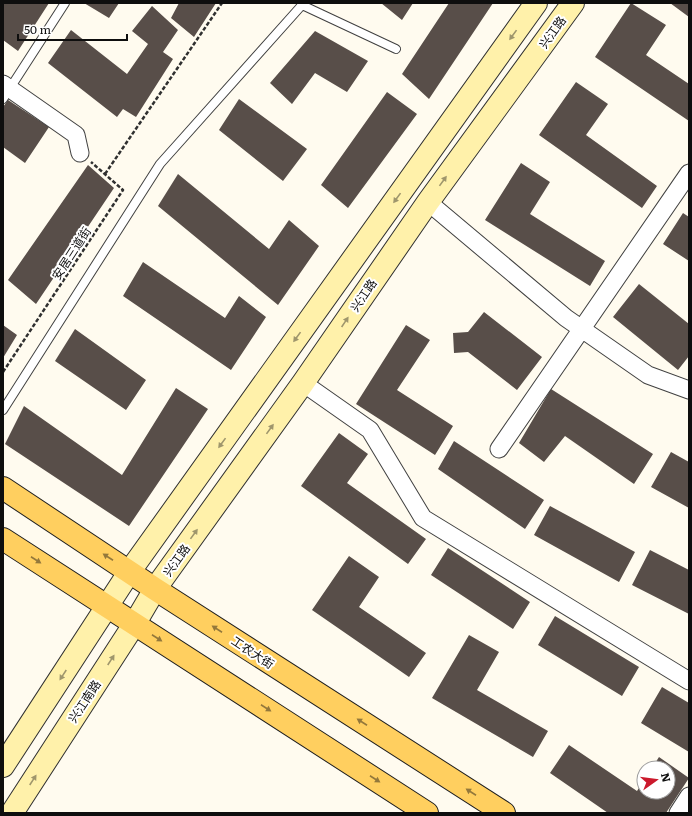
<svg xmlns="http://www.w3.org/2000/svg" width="692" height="816" viewBox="0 0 692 816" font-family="Literata,'Noto Sans SC',serif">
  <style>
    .building { fill: #584e49 }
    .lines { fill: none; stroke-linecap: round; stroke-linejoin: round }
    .service-casing { stroke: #414141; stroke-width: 10 }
    .minor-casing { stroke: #414141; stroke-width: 19 }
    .secondary-casing { stroke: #303030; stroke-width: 24 }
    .primary-casing { stroke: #1f1f1f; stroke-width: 24 }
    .path { stroke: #303030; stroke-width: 2.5; stroke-dasharray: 4 2; stroke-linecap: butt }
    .service { stroke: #fff; stroke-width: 8 }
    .minor { stroke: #fff; stroke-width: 17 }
    .secondary { stroke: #fff1aa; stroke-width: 22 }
    .primary { stroke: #ffcf5f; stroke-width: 22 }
    .oneway { fill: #9f966c }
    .oneway2 { fill: #93783b }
    .labels { text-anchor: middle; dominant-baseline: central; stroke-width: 4; stroke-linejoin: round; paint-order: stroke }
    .street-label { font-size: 12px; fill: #0e0e0e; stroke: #fff }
  </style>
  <rect width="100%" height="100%" fill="#fffbef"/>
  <path class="building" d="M 3,3 L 49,3 L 18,51 L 3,40 Z
    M 84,3 L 119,3 L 109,18 Z
    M 179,3 L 216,3 L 194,37 L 171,18 Z
    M 381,3 L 413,3 L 402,20 Z
    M 449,3 L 493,3 L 429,99 L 402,74 Z
    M 631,3 L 666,25 L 646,55 L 689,84 L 689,121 L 595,57 Z
    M 670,3 L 689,3 L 689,17 Z
    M 152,6 L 178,30 L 163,52 L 173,59 L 136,117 L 123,109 L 117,117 L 48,63 L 71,30 L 127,74 L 148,44 L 132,31 Z
    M 315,31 L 368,61 L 347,92 L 315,73 L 292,104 L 270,83 Z
    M 576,82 L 608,104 L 586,135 L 657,186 L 642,208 L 539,135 Z
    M 387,92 L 417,114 L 348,208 L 321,185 Z
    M 239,99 L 307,149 L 283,181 L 219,130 Z
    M 8,100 L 49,127 L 25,163 L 3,147 L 3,107 Z
    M 521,163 L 550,182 L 530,214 L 605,261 L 590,286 L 485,220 Z
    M 88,165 L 114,188 L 36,304 L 8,280 Z
    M 178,174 L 269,249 L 289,220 L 319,246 L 278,305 L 158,206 Z
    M 683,213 L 689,217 L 689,261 L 663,244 Z
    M 143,262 L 225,318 L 239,296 L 266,317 L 231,370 L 123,296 Z
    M 639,284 L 689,324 L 689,356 L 678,370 L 613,317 Z
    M 484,312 L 542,357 L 517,390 L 468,352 L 454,353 L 453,333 L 468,332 Z
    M 3,325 L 17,335 L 3,358 Z
    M 406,325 L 430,340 L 397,390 L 453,426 L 435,455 L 356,404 Z
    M 75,329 L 146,380 L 126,410 L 55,361 Z
    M 176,388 L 208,409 L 129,526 L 5,444 L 24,406 L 122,475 Z
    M 551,389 L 653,454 L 634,484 L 565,436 L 544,462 L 519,443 Z
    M 339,433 L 368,454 L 347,483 L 426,539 L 408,564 L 301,486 Z
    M 454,441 L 544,500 L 525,529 L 438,469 Z
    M 671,452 L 689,462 L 689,508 L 651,487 Z
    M 550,506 L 635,552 L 619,582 L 534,535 Z
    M 448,548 L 530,602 L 513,629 L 431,575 Z
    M 650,550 L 689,570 L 689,614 L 632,585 Z
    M 349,556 L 379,577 L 359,607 L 426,653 L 409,677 L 312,610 Z
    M 555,616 L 639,667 L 622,696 L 538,645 Z
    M 469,635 L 499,652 L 477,690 L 548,731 L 533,757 L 432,698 Z
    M 662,687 L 689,703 L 689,752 L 641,723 Z
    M 569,745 L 637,791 L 644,780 L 644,792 L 668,792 L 668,768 L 652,768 L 659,757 L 689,778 L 666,813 L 608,813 L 550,773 Z"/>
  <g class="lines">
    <g class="service-casing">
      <path id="service" d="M 302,5 L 396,49
        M 3,99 L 65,3
        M 3,410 L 160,164 L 302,5 L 301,3"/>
    </g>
    <g class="minor-casing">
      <path id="minor" d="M 3,84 L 76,135 L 80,153
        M 428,202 L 566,318 L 648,375 L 689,390
        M 303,383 L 370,430 L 423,518 L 689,681
        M 499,449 L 689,173
        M 678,813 L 689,796"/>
    </g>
    <g class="secondary-casing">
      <path id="secondary" d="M 3,766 L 130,571 L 536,3
        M 12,813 L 135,623 L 155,589 L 303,383 L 428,202 L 573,3"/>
    </g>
    <g class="primary-casing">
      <path id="primary" d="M 3,488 L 155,589 L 504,813
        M 3,539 L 427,813"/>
    </g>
    <path class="path" d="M 105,174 L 222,3
      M 3,372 L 123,190 L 91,162"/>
    <use href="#service" class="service"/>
    <use href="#minor" class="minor"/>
    <use href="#secondary" class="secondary"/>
    <use href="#primary" class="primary"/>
  </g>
  <defs><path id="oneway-solid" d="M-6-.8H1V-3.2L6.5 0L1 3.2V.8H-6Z"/></defs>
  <g class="oneway">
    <use href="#oneway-solid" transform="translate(513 35) rotate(126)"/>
    <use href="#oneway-solid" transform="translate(443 181) rotate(-54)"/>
    <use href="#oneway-solid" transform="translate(397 198) rotate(126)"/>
    <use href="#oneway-solid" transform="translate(345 322) rotate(-56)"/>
    <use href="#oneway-solid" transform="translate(297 337) rotate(126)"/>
    <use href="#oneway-solid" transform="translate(270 429) rotate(-54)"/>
    <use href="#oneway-solid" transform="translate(222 443) rotate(126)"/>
    <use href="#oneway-solid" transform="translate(194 534) rotate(-54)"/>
    <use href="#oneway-solid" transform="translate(111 660) rotate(-57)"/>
    <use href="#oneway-solid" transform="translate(63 675) rotate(123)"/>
    <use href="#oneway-solid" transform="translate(33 780) rotate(-57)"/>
  </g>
  <g class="oneway2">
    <use href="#oneway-solid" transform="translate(108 557) rotate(-147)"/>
    <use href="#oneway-solid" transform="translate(36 560) rotate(33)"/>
    <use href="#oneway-solid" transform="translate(217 629) rotate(-147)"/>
    <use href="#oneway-solid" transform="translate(157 638) rotate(33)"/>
    <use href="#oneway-solid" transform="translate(266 708) rotate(33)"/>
    <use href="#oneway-solid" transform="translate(362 722) rotate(-147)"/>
    <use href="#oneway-solid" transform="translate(375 779) rotate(33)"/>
    <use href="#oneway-solid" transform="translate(471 792) rotate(-147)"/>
  </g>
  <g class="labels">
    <g class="street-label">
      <text transform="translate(552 32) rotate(-54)">兴江路</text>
      <text transform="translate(71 253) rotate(-57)">安居三道街</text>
      <text transform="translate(363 295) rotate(-56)">兴江路</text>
      <text transform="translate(176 560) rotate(-54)">兴江路</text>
      <text transform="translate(253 652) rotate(33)">工农大街</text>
      <text transform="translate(84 701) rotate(-57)">兴江南路</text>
    </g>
  </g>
  <rect width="692" height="816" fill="none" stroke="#0e0e0e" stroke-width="8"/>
  <g transform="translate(656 780) rotate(76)"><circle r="19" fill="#ffffff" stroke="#9f9f9f"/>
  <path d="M0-3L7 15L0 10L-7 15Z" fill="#cb192c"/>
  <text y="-6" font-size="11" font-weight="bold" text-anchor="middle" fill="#0e0e0e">N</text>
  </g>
  <path d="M18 34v6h109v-6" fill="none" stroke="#0e0e0e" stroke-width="2"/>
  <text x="24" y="34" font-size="12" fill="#0e0e0e" stroke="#ffffff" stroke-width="3" paint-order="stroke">50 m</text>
</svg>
